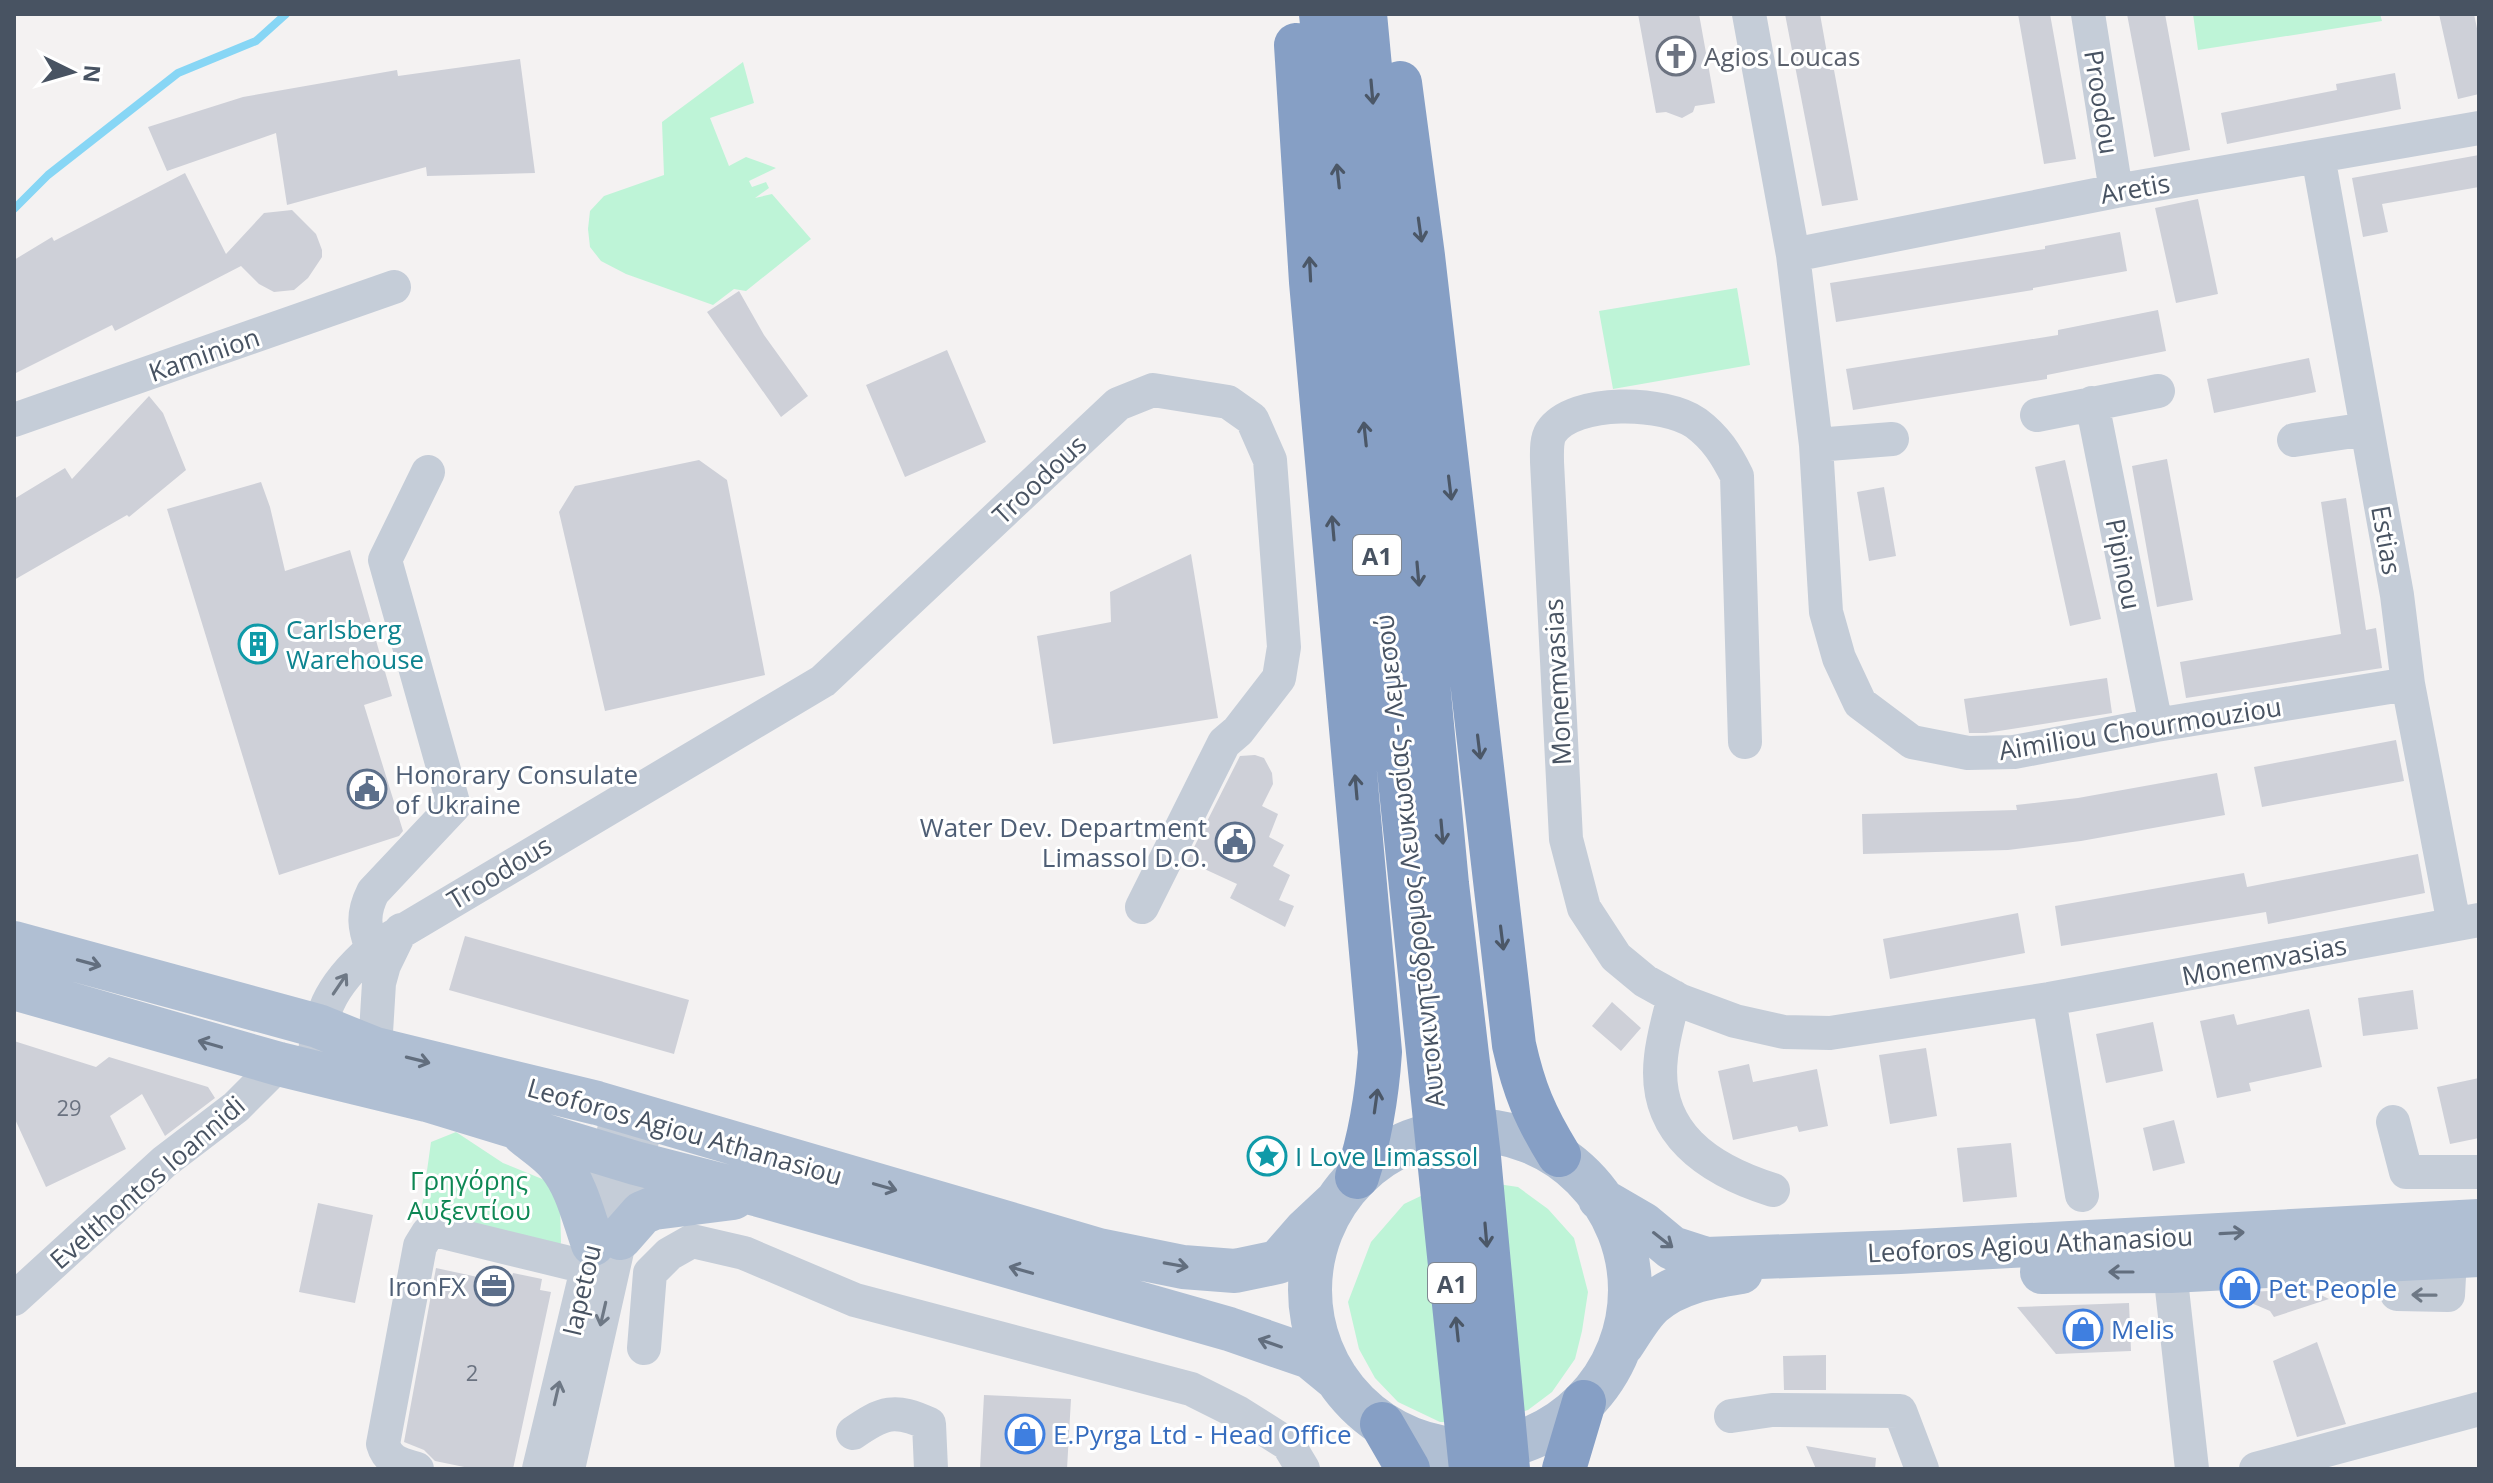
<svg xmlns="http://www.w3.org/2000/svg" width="2493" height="1483" viewBox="0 0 2493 1483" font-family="'Open Sans',sans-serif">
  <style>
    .green { fill: #bef4d7 }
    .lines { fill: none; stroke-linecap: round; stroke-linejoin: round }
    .stream { stroke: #87d6f5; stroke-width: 8 }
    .building { fill: #ced0d8 }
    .minor { stroke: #c5cdd8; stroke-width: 34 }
    .major { stroke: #b0bfd3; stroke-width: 44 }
    .highway { stroke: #869fc5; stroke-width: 44 }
    .oneway { stroke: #4b5767 }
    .oneway2 { stroke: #626e7e }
    .oneway3 { stroke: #6e7885 }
    .labels { text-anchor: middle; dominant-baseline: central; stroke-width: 6; stroke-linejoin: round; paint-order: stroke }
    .number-label { font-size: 22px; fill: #6a7280 }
    .shield { fill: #fff; stroke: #7f8791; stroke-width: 2 }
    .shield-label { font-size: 24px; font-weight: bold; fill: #485362 }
    .worship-label { font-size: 26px; fill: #5b616d; stroke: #fff; text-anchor: start }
    .street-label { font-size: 26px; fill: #485362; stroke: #fff }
    .culture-label { font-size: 26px; fill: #0d838f; stroke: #fff; text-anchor: start }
    .service-label { font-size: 26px; fill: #4e5e75; stroke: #fff; text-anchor: end }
    .park-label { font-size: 26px; fill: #0e8754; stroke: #fff }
    .shop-label { font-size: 26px; fill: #366cbe; stroke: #fff; text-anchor: start }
  </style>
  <rect width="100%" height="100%" fill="#f4f2f2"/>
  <path class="green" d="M 2193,14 L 2380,14 L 2382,21 L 2198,50 Z
    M 743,62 L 754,103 L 710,118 L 729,166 L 746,157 L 776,168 L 749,181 L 752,187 L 766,182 L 769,188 L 755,198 L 772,194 L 811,239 L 746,291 L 734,289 L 713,305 L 626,274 L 601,261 L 590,247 L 588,229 L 590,211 L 604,196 L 664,175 L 662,122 Z
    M 1737,288 L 1750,365 L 1613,389 L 1599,311 Z
    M 456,1132 L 503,1163 L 547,1181 L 560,1205 L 561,1242 L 556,1264 L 419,1228 L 431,1142 Z
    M 1491,1183 L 1518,1187 L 1548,1209 L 1574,1238 L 1588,1292 L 1582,1331 L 1575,1359 L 1552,1392 L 1528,1410 L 1487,1423 L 1440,1422 L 1398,1402 L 1375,1378 L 1359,1349 L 1348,1302 L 1371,1242 L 1404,1204 L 1425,1194 Z"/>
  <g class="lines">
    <path class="stream" d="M 14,209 L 48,175 L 178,73 L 256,41 L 286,14"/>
  </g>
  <path class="building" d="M 1638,14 L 1699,14 L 1715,103 L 1695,106 L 1693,112 L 1682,118 L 1666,112 L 1656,113 Z
    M 1785,14 L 1820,14 L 1830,70 L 1834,70 L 1858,200 L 1822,206 Z
    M 2018,14 L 2050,14 L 2076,159 L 2044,164 Z
    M 2127,14 L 2165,14 L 2190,150 L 2154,157 Z
    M 2439,14 L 2474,14 L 2479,38 L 2479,94 L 2458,99 Z
    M 520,59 L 535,173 L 427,176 L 426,167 L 287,205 L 276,133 L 167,171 L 148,127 L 243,97 L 397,70 L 398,76 Z
    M 2395,73 L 2401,109 L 2227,144 L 2221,113 L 2337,90 L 2336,84 Z
    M 2479,155 L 2479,187 L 2382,204 L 2388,232 L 2363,237 L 2352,178 Z
    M 185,173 L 226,254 L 264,213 L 292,210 L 316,234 L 322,250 L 322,257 L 308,278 L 294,290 L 274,292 L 259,284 L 241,266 L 115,331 L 112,325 L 14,374 L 14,260 L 52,237 L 54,241 Z
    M 2198,199 L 2218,294 L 2176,303 L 2155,208 Z
    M 2120,232 L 2127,271 L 2033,288 L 2033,290 L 1836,322 L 1830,283 L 2045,249 L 2045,246 Z
    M 739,291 L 764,335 L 808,396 L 781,417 L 707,312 Z
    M 2158,310 L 2166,351 L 2047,375 L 2047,379 L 1853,410 L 1846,369 L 2058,335 L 2058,330 Z
    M 947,350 L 986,442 L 905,477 L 866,385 Z
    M 2309,358 L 2316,392 L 2214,413 L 2207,379 Z
    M 149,396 L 163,413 L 186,470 L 129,517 L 127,515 L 14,580 L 14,499 L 65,468 L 72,479 Z
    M 2167,459 L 2193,600 L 2157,607 L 2132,466 Z
    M 699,460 L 727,480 L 765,675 L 605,711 L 559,512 L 575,486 Z
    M 2065,460 L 2101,619 L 2070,626 L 2035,467 Z
    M 261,482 L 270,507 L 285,571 L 350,550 L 392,696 L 364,705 L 403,831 L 399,836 L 279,875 L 167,509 Z
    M 1884,487 L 1896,556 L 1869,561 L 1857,492 Z
    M 2346,498 L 2366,630 L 2376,628 L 2382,668 L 2186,698 L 2180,662 L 2341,634 L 2321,502 Z
    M 1191,554 L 1218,718 L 1053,744 L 1037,636 L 1111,622 L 1110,592 Z
    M 2107,678 L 2112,713 L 1986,733 L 1969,733 L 1964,699 Z
    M 2396,740 L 2404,781 L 2262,807 L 2254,767 Z
    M 1255,755 L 1264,758 L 1272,773 L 1273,784 L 1262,806 L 1278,814 L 1269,837 L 1284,845 L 1273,866 L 1290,875 L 1279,900 L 1294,906 L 1285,927 L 1230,898 L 1237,884 L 1187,861 L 1240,756 Z
    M 2217,773 L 2225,815 L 2081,841 L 2008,850 L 1863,854 L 1862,814 L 2017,810 L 2016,805 L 2078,798 Z
    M 2418,854 L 2425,893 L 2268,924 L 2266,912 L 2061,946 L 2055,906 L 2244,873 L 2247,887 Z
    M 2018,913 L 2025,953 L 1890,979 L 1883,939 Z
    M 465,936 L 689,1000 L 674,1054 L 449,990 Z
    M 2413,990 L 2418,1029 L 2363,1036 L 2358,998 Z
    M 1612,1002 L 1641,1028 L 1621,1051 L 1592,1026 Z
    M 2309,1009 L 2322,1067 L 2249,1083 L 2251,1091 L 2217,1098 L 2200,1021 L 2234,1014 L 2237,1025 Z
    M 2153,1022 L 2163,1071 L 2106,1083 L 2096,1034 Z
    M 14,1041 L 96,1067 L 109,1057 L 208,1087 L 215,1098 L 165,1136 L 142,1094 L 110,1116 L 126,1149 L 46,1187 L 14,1117 Z
    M 1926,1048 L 1937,1116 L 1890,1124 L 1879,1055 Z
    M 1749,1064 L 1753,1082 L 1817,1069 L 1828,1126 L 1799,1132 L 1797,1126 L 1733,1140 L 1718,1071 Z
    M 2479,1078 L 2479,1138 L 2450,1144 L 2437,1087 Z
    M 2174,1120 L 2185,1163 L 2153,1171 L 2143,1128 Z
    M 2011,1143 L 2017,1197 L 1963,1202 L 1957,1148 Z
    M 318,1203 L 373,1215 L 355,1303 L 299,1292 Z
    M 436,1268 L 510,1284 L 513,1273 L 542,1279 L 540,1290 L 551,1292 L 513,1469 L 474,1469 L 435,1461 L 424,1450 L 404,1442 Z
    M 2309,1289 L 2329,1299 L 2274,1317 L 2270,1311 L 2228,1293 Z
    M 2129,1303 L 2131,1351 L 2056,1354 L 2017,1307 Z
    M 2317,1342 L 2346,1424 L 2297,1437 L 2273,1361 Z
    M 1826,1355 L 1826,1390 L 1784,1390 L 1783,1356 Z
    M 984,1395 L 1071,1399 L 1067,1469 L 980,1469 Z
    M 1806,1446 L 1876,1458 L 1875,1469 L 1816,1469 Z"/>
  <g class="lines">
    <path class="minor" d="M 1749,14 L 1793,255 L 1816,445 L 1826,612 L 1839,658 L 1860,703 L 1912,742 L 1968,753 L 2014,752 L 2156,725 L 2408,684
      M 2088,14 L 2116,191
      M 2318,156 L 2397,595 L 2408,684 L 2454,924
      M 1793,255 L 2116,191 L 2479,128
      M 2092,403 L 2156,725
      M 2037,415 L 2158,391
      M 14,420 L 394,287
      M 2294,440 L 2367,429
      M 1816,445 L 1892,439
      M 1745,742 L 1737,476 C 1726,454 1716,438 1696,423 C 1665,401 1574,398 1551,432 C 1546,440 1547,453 1547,462 L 1566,839 L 1584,908 L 1616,957 L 1645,981 L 1681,1001 L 1735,1021 L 1784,1032 L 1830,1033 L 2049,999 L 2479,920
      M 372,949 C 364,927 362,914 373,892 L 454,806 L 385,560 L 428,472
      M 1674,997 C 1669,1017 1663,1037 1661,1057 C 1652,1133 1709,1170 1773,1190
      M 2049,999 L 2082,1195
      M 375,1049 L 379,983 L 384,965 L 401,930
      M 312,1071 C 320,1013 327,988 372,949 L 823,681 L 1118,404 L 1153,390 L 1228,402 L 1252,419 L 1270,460 L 1284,647 L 1279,678 L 1238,731 L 1224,743 L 1142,907
      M 2393,1122 L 2406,1172 L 2479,1172
      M 2396,1261 L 2397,1294 L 2448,1295 L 2450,1258
      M 2170,1271 L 2192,1469
      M 14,1299 L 164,1162 L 236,1107 L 279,1064
      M 644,1348 L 650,1273 L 669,1254 L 692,1241 L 744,1253 L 855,1300 L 1191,1389 L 1239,1413 L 1288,1444 L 1303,1469
      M 1731,1416 L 1772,1410 L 1900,1411 L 1922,1469
      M 853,1433 C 883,1412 895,1408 929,1424 L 931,1469
      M 417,1469 C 401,1464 388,1462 383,1444 L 420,1246 L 428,1233 L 439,1231 L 586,1267
      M 539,1469 L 593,1244 L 618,1109
      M 568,1469 L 620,1238 L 635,1163 L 649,1118
      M 2256,1469 L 2479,1409"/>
    <path class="major" d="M 14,943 L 318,1026 L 375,1049 L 597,1103 L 1099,1250 L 1183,1267 L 1235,1271 L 1278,1262 L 1306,1230 L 1337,1201
      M 14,988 L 279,1064 L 427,1100 L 635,1163 L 759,1195 L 1229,1329 L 1310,1357 L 1338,1380
      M1310 1290a160 160 0 1 1 320 0a160 160 0 1 1-320 0Z
      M 524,1134 C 535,1143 549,1152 558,1163 C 577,1186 583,1216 593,1244
      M 1600,1199 L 1643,1224 L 1672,1248 L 1706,1259 L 1900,1252 L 2479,1221
      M 620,1238 L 642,1213 L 654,1208 L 733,1198
      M 2042,1272 L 2170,1271 L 2479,1255
      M 1622,1345 C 1631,1332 1640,1315 1652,1304 C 1677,1282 1710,1277 1741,1272"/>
    <path class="highway" d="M 1321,14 L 1471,1469
      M 1365,14 L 1447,884 L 1479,1157 L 1508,1469
      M 1296,45 L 1311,282 L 1380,1052 C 1377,1096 1371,1135 1357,1177
      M 1400,83 L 1423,256 L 1514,1045 C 1524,1090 1535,1116 1559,1155
      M 1382,1424 L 1408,1469
      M 1564,1469 L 1584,1402"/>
  </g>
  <defs><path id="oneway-shaft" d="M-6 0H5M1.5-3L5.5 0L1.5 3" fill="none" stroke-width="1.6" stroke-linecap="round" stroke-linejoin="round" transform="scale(2)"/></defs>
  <g class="oneway">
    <use href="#oneway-shaft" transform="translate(1372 92) rotate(85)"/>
    <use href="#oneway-shaft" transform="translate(1338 176) rotate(-96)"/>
    <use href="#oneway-shaft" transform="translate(1420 230) rotate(82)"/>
    <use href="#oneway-shaft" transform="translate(1310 269) rotate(-93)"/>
    <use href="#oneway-shaft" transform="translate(1365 434) rotate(-96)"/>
    <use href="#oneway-shaft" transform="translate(1450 488) rotate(83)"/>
    <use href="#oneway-shaft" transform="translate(1333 528) rotate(-95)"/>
    <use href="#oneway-shaft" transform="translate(1418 574) rotate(85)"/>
    <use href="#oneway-shaft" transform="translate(1479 747) rotate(83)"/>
    <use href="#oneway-shaft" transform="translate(1356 787) rotate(-95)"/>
    <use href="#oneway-shaft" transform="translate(1442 832) rotate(85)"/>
    <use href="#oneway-shaft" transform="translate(1502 938) rotate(83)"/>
    <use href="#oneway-shaft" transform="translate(1376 1101) rotate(-82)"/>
    <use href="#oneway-shaft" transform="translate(1486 1235) rotate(85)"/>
    <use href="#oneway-shaft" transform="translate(1457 1329) rotate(-96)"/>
  </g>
  <g class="oneway2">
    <use href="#oneway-shaft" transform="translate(89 963) rotate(15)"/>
    <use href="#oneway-shaft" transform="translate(210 1044) rotate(-164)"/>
    <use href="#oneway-shaft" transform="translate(418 1060) rotate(14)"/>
    <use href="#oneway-shaft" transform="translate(885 1187) rotate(16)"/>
    <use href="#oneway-shaft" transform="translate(2232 1233) rotate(-3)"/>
    <use href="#oneway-shaft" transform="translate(1663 1240) rotate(38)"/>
    <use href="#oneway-shaft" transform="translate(1176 1265) rotate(10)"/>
    <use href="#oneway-shaft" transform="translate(1021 1270) rotate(-164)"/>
    <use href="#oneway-shaft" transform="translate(2121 1272) rotate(180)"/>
    <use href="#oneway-shaft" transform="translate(1270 1343) rotate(-161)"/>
  </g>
  <g class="oneway3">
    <use href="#oneway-shaft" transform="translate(340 984) rotate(-56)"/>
    <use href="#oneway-shaft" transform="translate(2424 1295) rotate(-179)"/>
    <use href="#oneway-shaft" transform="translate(603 1314) rotate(103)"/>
    <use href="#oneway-shaft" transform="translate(557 1393) rotate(-77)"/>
  </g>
  <defs>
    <g id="church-ring" transform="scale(2)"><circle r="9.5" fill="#fff" stroke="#6b7280" stroke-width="1.5"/><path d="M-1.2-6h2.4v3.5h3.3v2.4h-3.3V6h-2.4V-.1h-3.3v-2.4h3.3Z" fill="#6b7280"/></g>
    <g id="building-ring" transform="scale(2)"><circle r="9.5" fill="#fff" stroke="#0f9aa8" stroke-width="1.5"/><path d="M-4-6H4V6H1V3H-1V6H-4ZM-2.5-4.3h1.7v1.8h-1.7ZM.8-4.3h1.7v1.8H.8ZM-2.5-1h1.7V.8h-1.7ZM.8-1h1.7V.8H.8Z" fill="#0f9aa8"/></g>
    <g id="civic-ring" transform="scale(2)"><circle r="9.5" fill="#fff" stroke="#5c6f8a" stroke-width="1.5"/><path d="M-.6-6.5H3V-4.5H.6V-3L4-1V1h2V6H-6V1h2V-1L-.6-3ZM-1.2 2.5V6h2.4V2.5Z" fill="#5c6f8a"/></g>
    <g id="sight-ring" transform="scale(2)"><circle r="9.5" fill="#fff" stroke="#0f9aa8" stroke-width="1.5"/><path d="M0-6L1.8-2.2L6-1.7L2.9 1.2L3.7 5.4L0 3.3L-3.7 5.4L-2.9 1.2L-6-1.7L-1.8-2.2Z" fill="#0f9aa8"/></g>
    <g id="office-ring" transform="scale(2)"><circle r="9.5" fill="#fff" stroke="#5c6f8a" stroke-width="1.5"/><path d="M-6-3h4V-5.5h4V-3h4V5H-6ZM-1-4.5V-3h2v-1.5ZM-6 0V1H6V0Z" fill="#5c6f8a"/></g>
    <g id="shop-ring" transform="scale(2)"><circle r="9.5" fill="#fff" stroke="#3f7fe0" stroke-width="1.5"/><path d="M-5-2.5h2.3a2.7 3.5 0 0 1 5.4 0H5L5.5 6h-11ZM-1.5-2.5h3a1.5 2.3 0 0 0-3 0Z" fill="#3f7fe0"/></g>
  </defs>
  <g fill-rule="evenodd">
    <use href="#church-ring" x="1676" y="56"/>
    <use href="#building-ring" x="258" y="644"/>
    <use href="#civic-ring" x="367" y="789"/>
    <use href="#civic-ring" x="1235" y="842"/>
    <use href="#sight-ring" x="1267" y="1156"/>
    <use href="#office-ring" x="494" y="1286"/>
    <use href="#shop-ring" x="2240" y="1288"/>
    <use href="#shop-ring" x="2083" y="1329"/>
    <use href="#shop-ring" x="1025" y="1434"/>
  </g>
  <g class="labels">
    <g class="number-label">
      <text x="69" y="1107">29</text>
      <text x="472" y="1372">2</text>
    </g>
    <g class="shield">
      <rect x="1353" y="535" width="48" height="40" rx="6"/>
      <rect x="1428" y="1263" width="48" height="40" rx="6"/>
    </g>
    <g class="shield-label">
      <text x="1377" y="555">A1</text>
      <text x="1452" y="1283">A1</text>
    </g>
    <g class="worship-label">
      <text x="1704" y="56">Agios Loucas</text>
    </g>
    <g class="street-label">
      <text transform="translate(2102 102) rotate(81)">Proodou</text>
      <text transform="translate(2135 188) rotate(-10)">Aretis</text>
      <text transform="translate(204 354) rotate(-19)">Kaminion</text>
      <text transform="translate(1039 479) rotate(-43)">Troodous</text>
      <text transform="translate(2387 540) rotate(80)">Estias</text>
      <text transform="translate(2124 564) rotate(79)">Pipinou</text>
      <text transform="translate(1557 682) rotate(-93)">Monemvasias</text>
      <text transform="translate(2140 728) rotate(-9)">Aimiliou Chourmouziou</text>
      <text transform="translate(1409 861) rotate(-96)">Αυτοκινητόδρομος Λευκωσίας - Λεμεσού</text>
      <text transform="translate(499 872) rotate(-31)">Troodous</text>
      <text transform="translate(2264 960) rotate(-11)">Monemvasias</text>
      <text transform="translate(685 1131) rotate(16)">Leoforos Agiou Athanasiou</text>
      <text transform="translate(147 1182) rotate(-41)">Evelthontos Ioannidi</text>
      <text transform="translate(2030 1244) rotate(-3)">Leoforos Agiou Athanasiou</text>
      <text transform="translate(581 1290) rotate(-77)">Iapetou</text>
    </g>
    <g class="culture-label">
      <text x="286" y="629">Carlsberg<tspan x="286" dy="30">Warehouse</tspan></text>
      <text x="1295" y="1156">I Love Limassol</text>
    </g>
    <g class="service-label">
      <text x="395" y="774" text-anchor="start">Honorary Consulate<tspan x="395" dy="30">of Ukraine</tspan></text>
      <text x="1207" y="827">Water Dev. Department<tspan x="1207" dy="30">Limassol D.O.</tspan></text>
      <text x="466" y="1286">IronFX</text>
    </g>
    <g class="park-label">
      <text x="469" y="1180">Γρηγόρης<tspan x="469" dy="30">Αυξεντίου</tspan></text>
    </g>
    <g class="shop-label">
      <text x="2268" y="1288">Pet People</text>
      <text x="2111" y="1329">Melis</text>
      <text x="1053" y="1434">E.Pyrga Ltd - Head Office</text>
    </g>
  </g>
  <rect width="2493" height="1483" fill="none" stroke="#485362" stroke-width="32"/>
  <g transform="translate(72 72) rotate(95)" stroke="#ffffff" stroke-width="6" paint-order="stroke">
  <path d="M0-6L14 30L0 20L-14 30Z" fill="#485362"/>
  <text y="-12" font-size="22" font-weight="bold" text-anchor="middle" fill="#485362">N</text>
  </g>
</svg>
